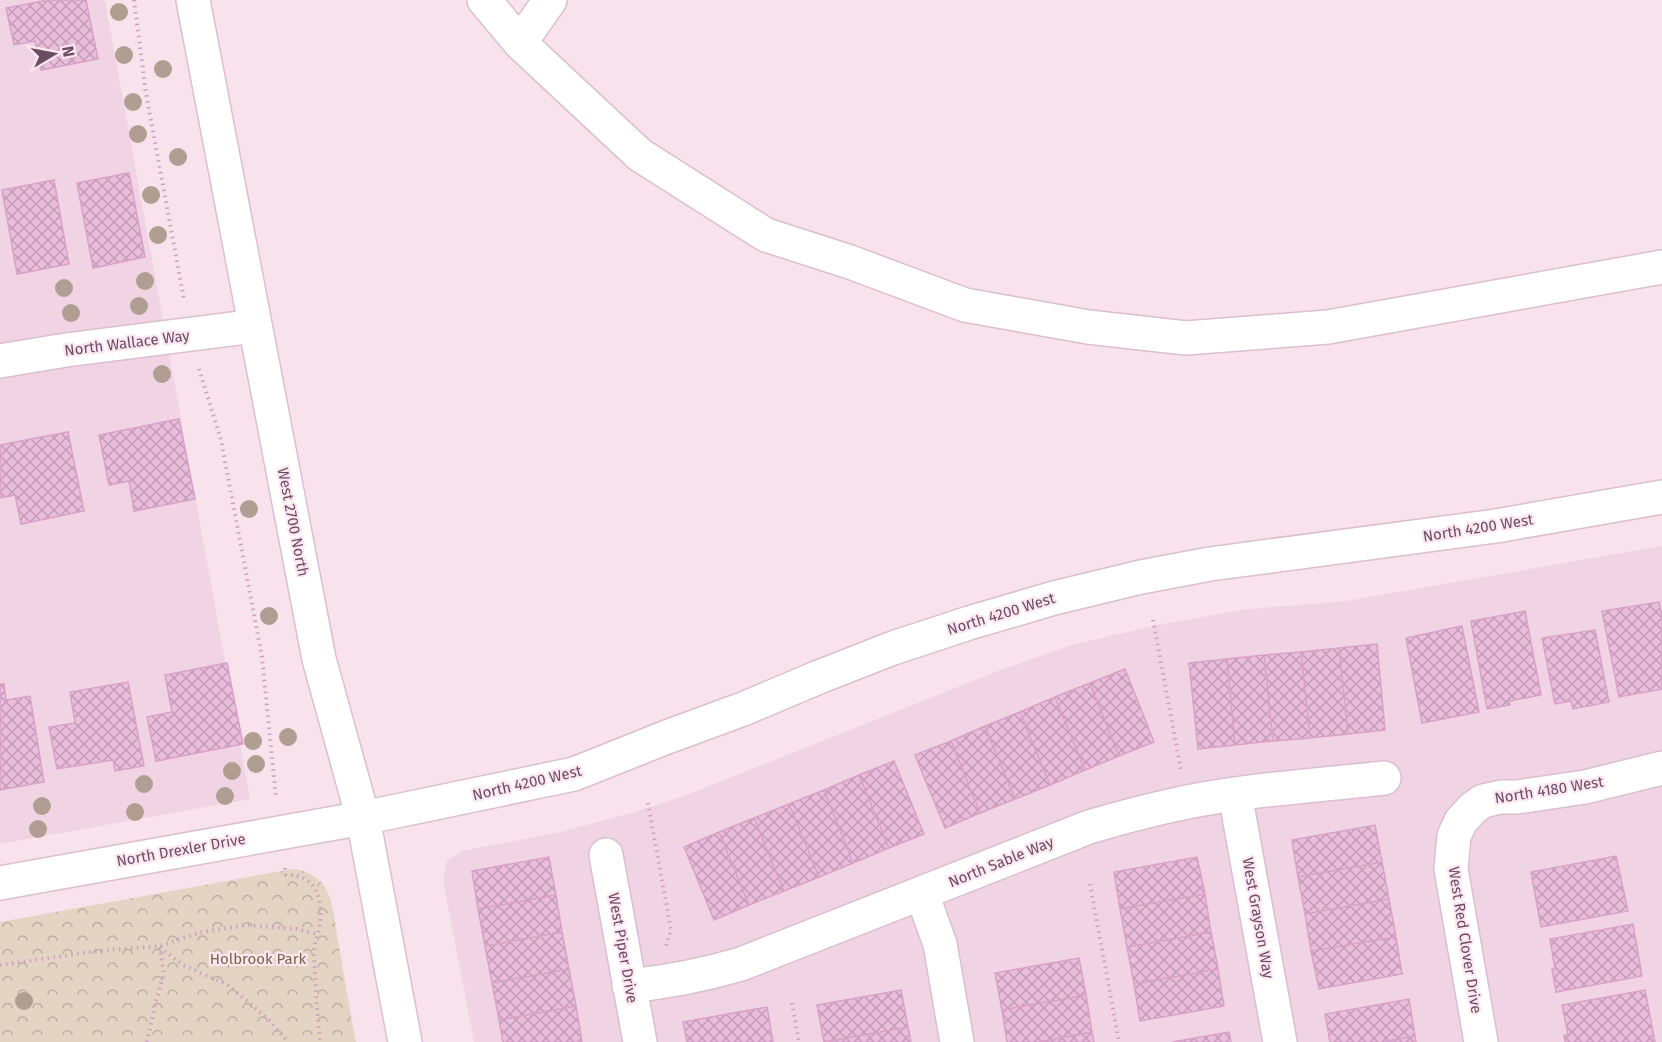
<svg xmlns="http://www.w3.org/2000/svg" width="1662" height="1042" viewBox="0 0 1662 1042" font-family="'Fira Sans',sans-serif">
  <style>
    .residential { fill: #f1d4e3 }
    .park { fill: url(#park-crowns) }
    .building { fill: url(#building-cross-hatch); stroke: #daa0c8; stroke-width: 1.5 }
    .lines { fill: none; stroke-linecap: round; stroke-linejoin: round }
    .minor-casing { stroke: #dbbfd0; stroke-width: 36 }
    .path { stroke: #cea1bf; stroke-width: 4; stroke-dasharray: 1.5 4.5; stroke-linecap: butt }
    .minor { stroke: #fff; stroke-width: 33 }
    .tree { fill: #b09e92 }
    .labels { text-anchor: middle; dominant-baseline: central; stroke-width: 4.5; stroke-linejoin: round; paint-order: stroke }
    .street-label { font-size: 15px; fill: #6c4c63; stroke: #fce7f1 }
    .park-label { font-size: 15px; fill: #766649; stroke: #fce7f1 }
  </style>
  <defs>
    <pattern id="park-crowns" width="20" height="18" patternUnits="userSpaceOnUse" patternTransform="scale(1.5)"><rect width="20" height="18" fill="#e3d4c3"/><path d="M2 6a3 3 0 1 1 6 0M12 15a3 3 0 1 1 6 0" fill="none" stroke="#bcaea2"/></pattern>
    <pattern id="building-cross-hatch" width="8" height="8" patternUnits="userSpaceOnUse" patternTransform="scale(1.5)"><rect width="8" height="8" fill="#eabddb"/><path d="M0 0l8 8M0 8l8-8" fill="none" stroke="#c29cb5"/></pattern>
  </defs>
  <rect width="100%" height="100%" fill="#f8e2ec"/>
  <path class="residential" d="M 0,0 L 105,0 L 250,799 L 0,844 Z
    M 1662,546 L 1662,1042 L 474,1042 L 443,880 L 447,861 L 462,851 L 561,832 L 634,812 L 687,795 L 998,671 L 1072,645 L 1162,624 L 1248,609 L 1346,601 Z"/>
  <path class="park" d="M 293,869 C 307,870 321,878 327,891 C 334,905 335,925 338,941 C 344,974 349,1008 356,1042 L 0,1042 L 0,922 Z"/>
  <path class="building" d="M 48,0 L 86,0 L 98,59 L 41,70 L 35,41 L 14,45 L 6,8 Z
    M 129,173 L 145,257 L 93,268 L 77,183 Z
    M 54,180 L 69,264 L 17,274 L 2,190 Z
    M 179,419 L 195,499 L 134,511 L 129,481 L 109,485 L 99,435 Z
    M 68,432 L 84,511 L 21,524 L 15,495 L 0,498 L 0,445 Z
    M 1659,602 L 1662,617 L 1662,689 L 1619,697 L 1602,611 Z
    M 1525,611 L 1541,695 L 1509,701 L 1510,705 L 1487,709 L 1471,621 Z
    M 1462,626 L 1479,712 L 1422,723 L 1406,638 Z
    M 1595,630 L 1609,702 L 1573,709 L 1571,701 L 1555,704 L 1542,638 Z
    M 1377,644 L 1385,730 L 1348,734 L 1339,648 Z
    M 1339,648 L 1348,734 L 1310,738 L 1301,652 Z
    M 1301,652 L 1310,738 L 1273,741 L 1264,655 Z
    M 1264,655 L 1273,741 L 1235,745 L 1227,659 Z
    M 1227,659 L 1235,745 L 1198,749 L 1189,663 Z
    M 227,663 L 243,744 L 156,761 L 147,717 L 172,712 L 165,675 Z
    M 1125,669 L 1154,742 L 1119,756 L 1090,683 Z
    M 128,682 L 144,766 L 115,771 L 113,760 L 57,769 L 49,727 L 75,723 L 70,692 Z
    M 1090,683 L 1119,756 L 1085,770 L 1055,697 Z
    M 0,684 L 4,684 L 6,700 L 30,696 L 44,782 L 0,790 Z
    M 1055,697 L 1085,770 L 1050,785 L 1020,712 Z
    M 1020,712 L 1050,785 L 1015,799 L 985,726 Z
    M 985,726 L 1015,799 L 980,813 L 951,741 Z
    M 951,741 L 980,813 L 945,828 L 915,755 Z
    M 894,761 L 924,834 L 889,848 L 859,775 Z
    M 859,775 L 889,848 L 853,863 L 824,790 Z
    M 824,790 L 853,863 L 819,877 L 789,804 Z
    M 789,804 L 819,877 L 784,891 L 754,818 Z
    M 754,818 L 784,891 L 749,905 L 719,832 Z
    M 1375,825 L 1382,862 L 1298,877 L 1292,840 Z
    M 719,832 L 749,905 L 714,920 L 684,847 Z
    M 1616,856 L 1628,911 L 1541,927 L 1531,872 Z
    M 549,857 L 556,895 L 478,909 L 472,871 Z
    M 1197,857 L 1205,894 L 1120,909 L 1114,872 Z
    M 1382,862 L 1389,899 L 1305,914 L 1298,877 Z
    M 1205,894 L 1211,932 L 1127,947 L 1120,909 Z
    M 556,895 L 562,932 L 485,946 L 478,909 Z
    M 1389,899 L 1396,937 L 1311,951 L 1305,914 Z
    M 1633,924 L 1642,976 L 1556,992 L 1552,969 L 1555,969 L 1550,939 Z
    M 562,932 L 569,969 L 492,983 L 485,946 Z
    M 1211,932 L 1218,969 L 1134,984 L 1127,947 Z
    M 1396,937 L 1402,974 L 1319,989 L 1311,951 Z
    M 1079,958 L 1086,995 L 1002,1010 L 995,973 Z
    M 569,969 L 576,1006 L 499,1020 L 492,983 Z
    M 1218,969 L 1224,1006 L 1140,1021 L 1134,984 Z
    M 901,990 L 908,1027 L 824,1042 L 817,1005 Z
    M 1645,990 L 1655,1042 L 1565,1042 L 1564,1035 L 1568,1035 L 1562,1005 Z
    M 1086,995 L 1092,1032 L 1037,1042 L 1007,1042 L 1002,1010 Z
    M 1409,999 L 1415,1036 L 1382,1042 L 1330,1042 L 1325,1014 Z
    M 576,1006 L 582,1042 L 503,1042 L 499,1020 Z
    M 767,1007 L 773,1042 L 687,1042 L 683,1022 Z
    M 908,1027 L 911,1042 L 824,1042 Z
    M 1092,1032 L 1094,1042 L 1037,1042 Z
    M 1229,1032 L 1231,1042 L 1172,1042 Z
    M 1415,1036 L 1416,1042 L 1382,1042 Z"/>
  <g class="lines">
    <g class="minor-casing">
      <path id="minor" d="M 193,0 L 319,659 L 363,818 L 405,1042
        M 484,0 L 520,43 L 640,155 L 766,235 L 850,262 L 965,305 L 1088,327 L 1186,338 L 1328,327 L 1662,267
        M 520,43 L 550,0
        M 0,361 L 66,350 L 255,326
        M 1235,794 L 1280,1042
        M 606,855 L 640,1042
        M 0,883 L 363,818 L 574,774 L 667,737 L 743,709 L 819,677 L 893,648 L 969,623 L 1054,598 L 1141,577 L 1210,564 L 1496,526 L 1662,497
        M 922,894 L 940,944 L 957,1042
        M 629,986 C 667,982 704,975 741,964 L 1089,827 C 1116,819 1142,812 1169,806 C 1239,790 1312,786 1384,778
        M 1481,1042 L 1451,869 L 1454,836 L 1461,821 L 1473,808 L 1483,801 L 1501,797 L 1517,797 L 1585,787 L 1662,768"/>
    </g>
    <path class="path" d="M 134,0 L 146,93 L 184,300
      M 199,369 L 221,440 L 262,657 L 276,798
      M 1153,620 L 1181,770
      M 648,803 L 671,930 L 666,946
      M 285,868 L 286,875 C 315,874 323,897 320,923 C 319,932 315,941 314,950 C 313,957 315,965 315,973 C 316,996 318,1019 320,1042
      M 1090,884 L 1119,1042
      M 160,947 L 181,964 L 228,985 L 269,1020 L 288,1042
      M 0,965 L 97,951 L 160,946 L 198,933 L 245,925 L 296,929 L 317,934
      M 792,1003 L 799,1042
      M 147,1042 L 156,1001 L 164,974 L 160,947"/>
    <use href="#minor" class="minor"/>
  </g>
  <g class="tree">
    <circle cx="119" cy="12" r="9"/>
    <circle cx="124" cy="55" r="9"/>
    <circle cx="163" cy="69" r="9"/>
    <circle cx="133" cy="102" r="9"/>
    <circle cx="138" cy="134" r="9"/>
    <circle cx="178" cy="157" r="9"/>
    <circle cx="151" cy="195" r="9"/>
    <circle cx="158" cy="235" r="9"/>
    <circle cx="145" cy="281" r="9"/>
    <circle cx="64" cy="288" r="9"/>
    <circle cx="139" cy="306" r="9"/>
    <circle cx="71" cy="313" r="9"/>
    <circle cx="162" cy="374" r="9"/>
    <circle cx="249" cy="509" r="9"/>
    <circle cx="269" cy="616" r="9"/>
    <circle cx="288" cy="737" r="9"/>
    <circle cx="253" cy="741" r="9"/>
    <circle cx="256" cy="764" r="9"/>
    <circle cx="232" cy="771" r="9"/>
    <circle cx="144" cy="784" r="9"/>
    <circle cx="225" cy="796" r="9"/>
    <circle cx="42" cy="806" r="9"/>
    <circle cx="135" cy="812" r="9"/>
    <circle cx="38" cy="829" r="9"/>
    <circle cx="24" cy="1001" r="9"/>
  </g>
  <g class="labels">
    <g class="street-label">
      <text transform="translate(127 343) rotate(-7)">North Wallace Way</text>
      <text transform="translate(293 522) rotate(79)">West 2700 North</text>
      <text transform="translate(1478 528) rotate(-9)">North 4200 West</text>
      <text transform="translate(1001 614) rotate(-17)">North 4200 West</text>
      <text transform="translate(527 783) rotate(-13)">North 4200 West</text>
      <text transform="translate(1549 790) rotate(-9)">North 4180 West</text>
      <text transform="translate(181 850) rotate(-10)">North Drexler Drive</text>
      <text transform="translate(1001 862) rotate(-22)">North Sable Way</text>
      <text transform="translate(1258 918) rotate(80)">West Grayson Way</text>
      <text transform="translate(1465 940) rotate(81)">West Red Clover Drive</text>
      <text transform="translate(623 948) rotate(80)">West Piper Drive</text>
    </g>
    <g class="park-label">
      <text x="258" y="959">Holbrook Park</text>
    </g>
  </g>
  <g transform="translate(54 54) rotate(80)" stroke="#fce7f1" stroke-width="4.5" paint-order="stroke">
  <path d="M0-4.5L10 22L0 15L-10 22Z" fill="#6c4c63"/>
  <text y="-9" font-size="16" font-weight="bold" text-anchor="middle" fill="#6c4c63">N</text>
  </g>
</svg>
